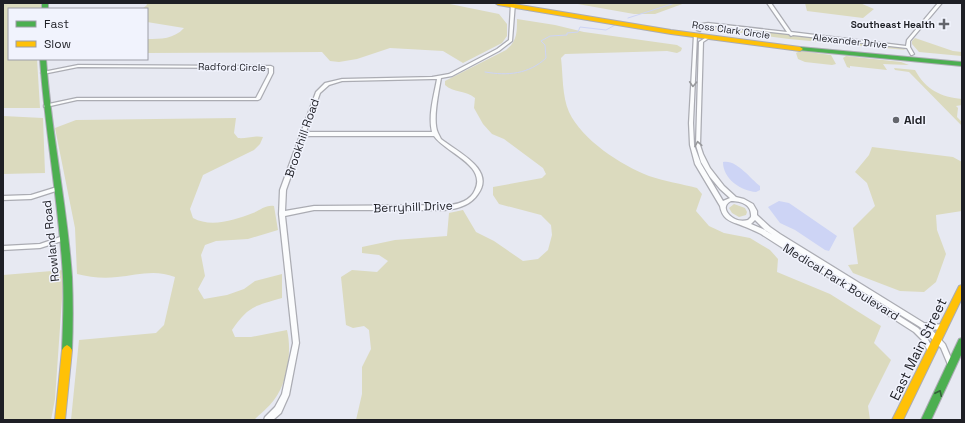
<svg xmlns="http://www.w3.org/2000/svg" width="965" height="423" viewBox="0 0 965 423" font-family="'Space Grotesk',sans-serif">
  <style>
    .green { fill: #dbdabe }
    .water { fill: #cdd4f5 }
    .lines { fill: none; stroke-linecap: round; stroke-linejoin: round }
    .stream { stroke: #cdd4f5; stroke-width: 1 }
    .street-casing { stroke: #abacb3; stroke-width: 2.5 }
    .fast-casing { stroke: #abacb3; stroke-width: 2 }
    .slow-casing { stroke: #abacb3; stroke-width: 2 }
    .street { fill: #fbfcfd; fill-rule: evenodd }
    .fast { fill: #4caf50; fill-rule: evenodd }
    .slow { fill: #ffc107; fill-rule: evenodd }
    .oneway { stroke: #98999c }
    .oneway2 { stroke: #336038 }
    .poi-dot { fill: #64666d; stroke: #f1f3fd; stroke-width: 1.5 }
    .labels { text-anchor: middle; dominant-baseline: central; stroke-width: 3; stroke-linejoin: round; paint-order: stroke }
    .far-poi-label { font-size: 10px; font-weight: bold; fill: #1e1f25; stroke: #f1f3fd; text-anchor: end }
    .far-street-label { font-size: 10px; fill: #1e1f25; stroke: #f1f3fd }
    .poi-label { font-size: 12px; font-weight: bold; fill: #1e1f25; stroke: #f1f3fd; text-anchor: start }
    .street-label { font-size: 12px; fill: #1e1f25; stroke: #f1f3fd }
    .near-street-label { font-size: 14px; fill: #1e1f25; stroke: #f1f3fd }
  </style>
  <rect width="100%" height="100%" fill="#e7e9f2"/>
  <path class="green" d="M 3,3 L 41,3 L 41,9 L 9,9 L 9,59 L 37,59 L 40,108 L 3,108 Z
    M 146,3 L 445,3 L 499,14 L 507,24 L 507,36 L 502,43 L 463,63 L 443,51 L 390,48 L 357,59 L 339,62 L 330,61 L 322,52 L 147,53 L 147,39 C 161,39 174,39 184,28 L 147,22 L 147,9 L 142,9 L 147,5 Z
    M 572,3 L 685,3 L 655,14 L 634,14 Z
    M 805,3 L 860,3 L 874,9 L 863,18 L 807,11 Z
    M 517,19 L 555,25 L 584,32 L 677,45 L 682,48 L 681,51 L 677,53 L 667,51 L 565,54 L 561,58 C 563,75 562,96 569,112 C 582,140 621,165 649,176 C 664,181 682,184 697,188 L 702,194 L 696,211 L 709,226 L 724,233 L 750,238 L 770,250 L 778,259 L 777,272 L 830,294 L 881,326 L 874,343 L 891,360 L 868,406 L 870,420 L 356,420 L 362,394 L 362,367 L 371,349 L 369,330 L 364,326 L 353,328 L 346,325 L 341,277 L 352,270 L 377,272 L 388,261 L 379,255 L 362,253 L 362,247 L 395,240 L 447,236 L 449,213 L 463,210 L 476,232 L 494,241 L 523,261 L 538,259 L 548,250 L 552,235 L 551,225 L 541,215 L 499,204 L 493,195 L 493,187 L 542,178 L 546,174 L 543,168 L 504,139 L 492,134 L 483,124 L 474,108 L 475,98 C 466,90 453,93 445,85 L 445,81 L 506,50 C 517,41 517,33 517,19 Z
    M 708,25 L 899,47 L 906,50 L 789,39 L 704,28 Z
    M 915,38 L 953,51 L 962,52 L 962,56 L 919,52 L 912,44 L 912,41 Z
    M 800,51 L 831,55 L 836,64 L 832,65 L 805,62 L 798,59 L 796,53 Z
    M 846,56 L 901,62 L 909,65 L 883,64 L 887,70 L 850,66 L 850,68 L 847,67 L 843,58 Z
    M 894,68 L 915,70 C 926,90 941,97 962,99 L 962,105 L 956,106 L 958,108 L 957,117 L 962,122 L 962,126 L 909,72 L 895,70 Z
    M 3,116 L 43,118 L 45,173 L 3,174 Z
    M 236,118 L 234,133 L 238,138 C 246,139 255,135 263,137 L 260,144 L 254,150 L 203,175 L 190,209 L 193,218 C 211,228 235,220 253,213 C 261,210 265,205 274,206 L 278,230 L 248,239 L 216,241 L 205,245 L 201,255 L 205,276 L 198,289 L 204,299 L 227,295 L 244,289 L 255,281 L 282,274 L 282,298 C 255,306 248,306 232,330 L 235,337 L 251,337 L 287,330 C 292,351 288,382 274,400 C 269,407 260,414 254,420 L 71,420 L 79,340 L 156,333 L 164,325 L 175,277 C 155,269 137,275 117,277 C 103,279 90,277 77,274 L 75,228 L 55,128 L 76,120 Z
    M 872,147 L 953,157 L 962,162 L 962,211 L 936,215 L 937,230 L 946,254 L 936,282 L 924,292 L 900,291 L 853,273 L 848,265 L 858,264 L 853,228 L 875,206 L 867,183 L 855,172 L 869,155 Z
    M 734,204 L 745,208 L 747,212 L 746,215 L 739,217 L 732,213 L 729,208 Z
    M 64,270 L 55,399 L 51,420 L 3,420 L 3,275 Z"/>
  <path class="water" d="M 723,162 C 736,159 750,178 760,186 L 760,190 L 756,192 C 741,191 723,179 723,162 Z
    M 779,201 L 789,203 L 837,236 L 829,251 L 825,250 L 795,230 L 780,223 L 768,207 Z"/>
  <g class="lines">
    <path class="stream" d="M 628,18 L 675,3
      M 485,72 C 508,76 529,74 546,58 L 545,45 L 541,41 L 550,36 L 567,35 L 567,33 L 578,32 L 580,27 L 606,30 L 615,25"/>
    <g class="street-casing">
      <path id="street" d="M 511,3 L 515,3 L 512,41 L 499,51 L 452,76 L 441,78 C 439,91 432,121 438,133 C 439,135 440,137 441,139 C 457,152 496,169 478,194 C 471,205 457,209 445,210 L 314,210 L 285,216 L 299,343 L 289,395 L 281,413 L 273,420 L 264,420 L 265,417 L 275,407 L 282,394 L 293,343 L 279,214 L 280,190 L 316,92 L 325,83 L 342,79 L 432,77 L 449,74 L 497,49 L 509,40 ZM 432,79 L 437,79 C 434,96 428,115 432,132 L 306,132 L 320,93 L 329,85 L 342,81 ZM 305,136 L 434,136 C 446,153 487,165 475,190 C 471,200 459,204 450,205 L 314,206 L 285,211 L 286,190 Z
        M 767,3 L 771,3 L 791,32 L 906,46 L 907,40 L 938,3 L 942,3 L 910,41 L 910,47 L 914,54 L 912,55 L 911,55 L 907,48 L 793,35 L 791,36 L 789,34 L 708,25 L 703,26 L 700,31 L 697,30 L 701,24 L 708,23 L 787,32 Z
        M 694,34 L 697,35 L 693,123 L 694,145 L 701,164 L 723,201 L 730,198 L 720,189 L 710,177 L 701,162 L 696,145 L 699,42 L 708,36 L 709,36 L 709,38 L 703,42 L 700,145 L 703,154 L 710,168 L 724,186 L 736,197 L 744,199 L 753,204 L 757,211 L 757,215 L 770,227 L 780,234 L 924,323 L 945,325 L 946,327 L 945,329 L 943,330 L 931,329 L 945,344 L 954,365 L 953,367 L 951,368 L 949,367 L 941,348 L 920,327 L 792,248 L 918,328 L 926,336 L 934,351 L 933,353 L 931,354 L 929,353 L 922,340 L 914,332 L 761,234 C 755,231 749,228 743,226 C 731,221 723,221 720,206 L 695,164 L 690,145 L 689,123 ZM 731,201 C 742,201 752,205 751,217 L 748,220 C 744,221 739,221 735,219 C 727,215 721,206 731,201 ZM 755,220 L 766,231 L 773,235 L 765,230 L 751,224 Z
        M 78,65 L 271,66 L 273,67 L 273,73 L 260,99 L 258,100 L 77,100 L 46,107 L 44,107 L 44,105 L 77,98 L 256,98 L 269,73 L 269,68 L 78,67 L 43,74 L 41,73 L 43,72 Z
        M 57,187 L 59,188 L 60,189 L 59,190 L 31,199 L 3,200 L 3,196 L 31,195 Z
        M 63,236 L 65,236 L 66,238 L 65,240 L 40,248 L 3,250 L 3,246 L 40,244 Z"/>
    </g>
    <g class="fast-casing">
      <path id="fast" d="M 42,3 L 48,3 L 48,9 L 42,9 Z
        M 800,47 L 962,62 L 962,66 L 798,50 L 797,49 Z
        M 40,59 L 46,59 C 51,132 67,204 72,277 C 73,301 73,326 72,350 L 70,353 L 67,355 L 64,353 L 62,350 C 63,326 64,301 63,277 C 59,204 45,132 40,59 Z
        M 962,338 L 962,353 L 931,420 L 921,420 L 959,339 Z"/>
    </g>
    <g class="slow-casing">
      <path id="slow" d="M 495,3 L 508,3 L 671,30 L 800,47 L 803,49 L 800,51 L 671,34 L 498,5 Z
        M 962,285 L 962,298 L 903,420 L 892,420 L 959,286 Z
        M 67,345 L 70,347 L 72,350 L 65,420 L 55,420 L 62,350 L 64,347 Z"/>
    </g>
    <use href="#street" class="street"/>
    <use href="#fast" class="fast"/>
    <use href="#slow" class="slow"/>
  </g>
  <defs><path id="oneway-chevron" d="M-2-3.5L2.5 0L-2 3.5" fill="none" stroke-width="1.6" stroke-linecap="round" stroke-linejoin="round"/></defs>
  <g class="oneway">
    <use href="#oneway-chevron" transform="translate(693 84) rotate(93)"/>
    <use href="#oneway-chevron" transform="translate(698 144) rotate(-100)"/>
  </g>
  <use class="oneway2" href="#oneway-chevron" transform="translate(939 393) rotate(-65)"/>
  <g class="poi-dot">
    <path d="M942 18h4v4h4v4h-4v4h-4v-4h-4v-4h4z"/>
    <circle cx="896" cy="120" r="4"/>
  </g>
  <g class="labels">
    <g class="far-poi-label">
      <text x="935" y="24">Southeast Health</text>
    </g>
    <g class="far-street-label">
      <text transform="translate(731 30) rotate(8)">Ross Clark Circle</text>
      <text transform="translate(850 41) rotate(6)">Alexander Drive</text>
      <text transform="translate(232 67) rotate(1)">Radford Circle</text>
    </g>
    <g class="poi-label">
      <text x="904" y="120">Aldi</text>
    </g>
    <g class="street-label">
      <text transform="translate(302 138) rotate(-71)">Brookhill Road</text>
      <text transform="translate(413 207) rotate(-2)">Berryhill Drive</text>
      <text transform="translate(51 241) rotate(-96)">Rowland Road</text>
      <text transform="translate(841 282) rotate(32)">Medical Park Boulevard</text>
    </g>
    <g class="near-street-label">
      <text transform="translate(918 349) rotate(-64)">East Main Street</text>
    </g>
  </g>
  <rect width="965" height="423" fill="none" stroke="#1e1f25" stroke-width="8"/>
  <rect x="8" y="8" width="140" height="52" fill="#f1f3fd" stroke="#9d9ea7"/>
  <rect x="16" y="21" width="20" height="6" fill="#4caf50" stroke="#9d9ea7"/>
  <text x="44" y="28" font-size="12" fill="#1e1f25">Fast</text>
  <rect x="16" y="41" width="20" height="6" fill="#ffc107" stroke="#9d9ea7"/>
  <text x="44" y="48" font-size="12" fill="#1e1f25">Slow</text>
</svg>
